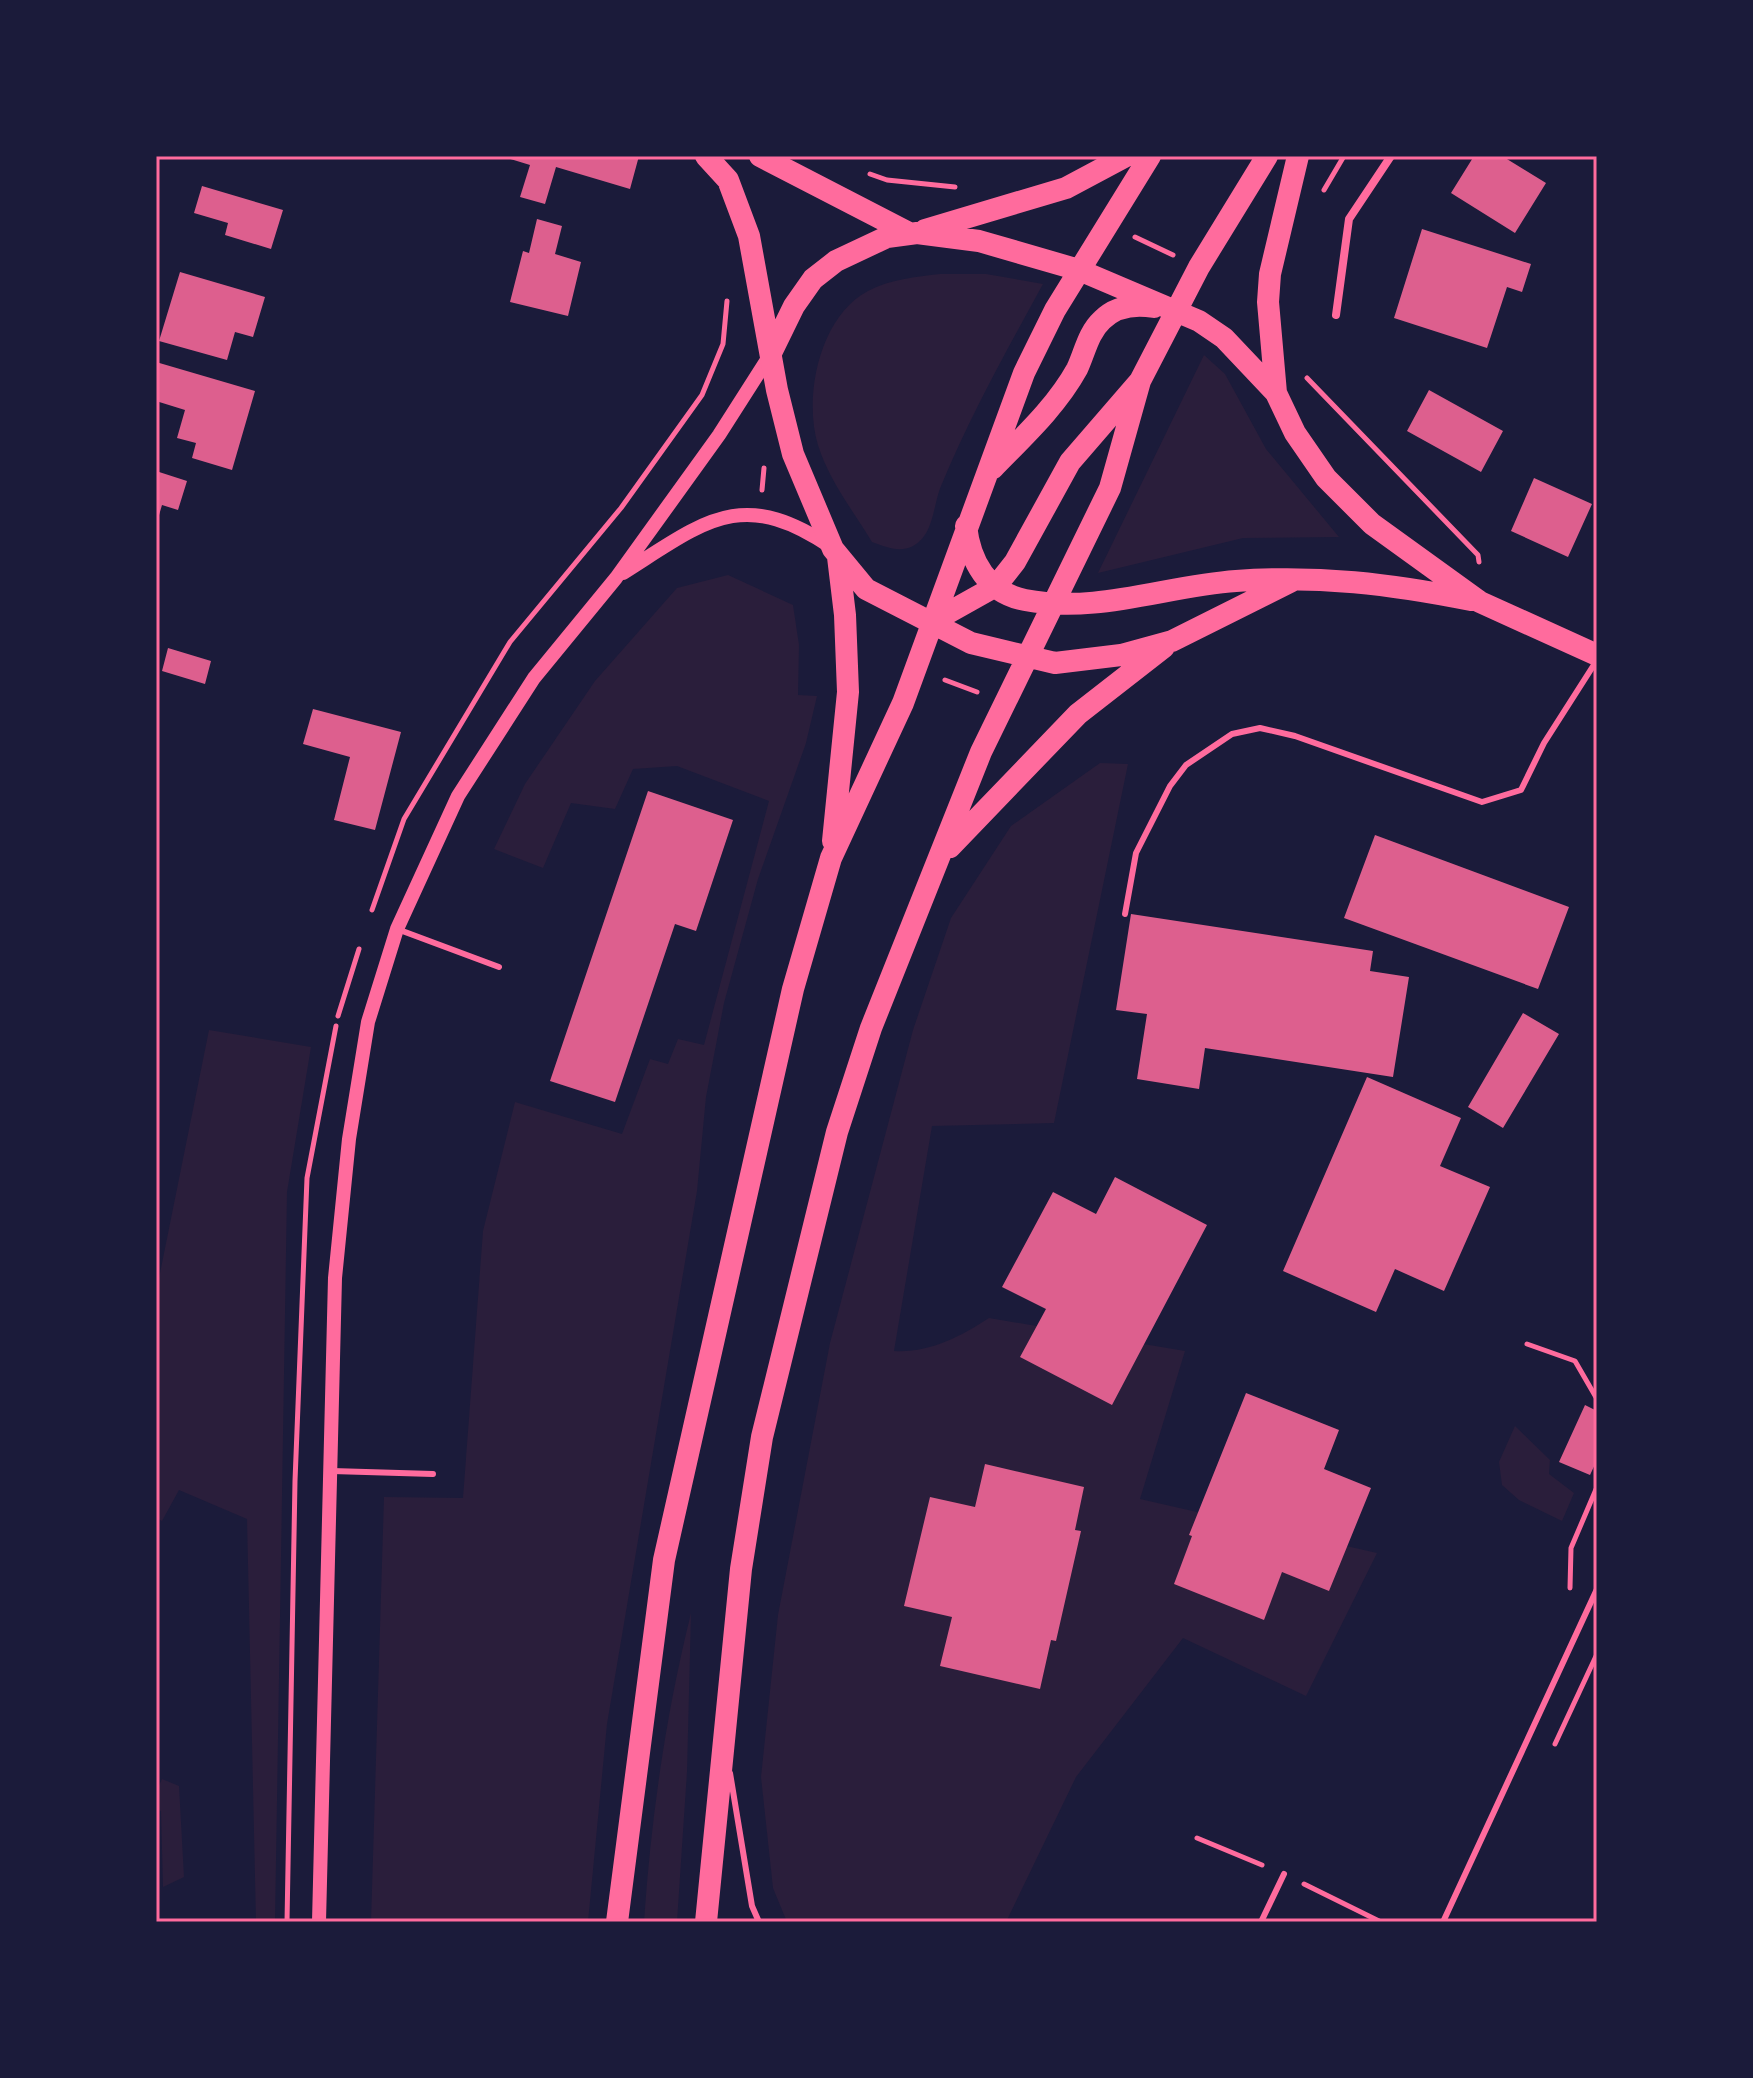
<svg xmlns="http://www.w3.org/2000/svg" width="1753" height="2078" viewBox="0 0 1753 2078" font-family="Ubuntu,sans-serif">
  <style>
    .green { fill: #2a1e3b }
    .building { fill: #dd5f8e }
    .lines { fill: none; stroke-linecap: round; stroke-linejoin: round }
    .path { stroke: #ff6b9d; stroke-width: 5 }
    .service { stroke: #ff6b9d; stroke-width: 6 }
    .minor { stroke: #ff6b9d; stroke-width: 8 }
    .tertiary { stroke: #ff6b9d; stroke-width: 14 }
    .trunk { stroke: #ff6b9d; stroke-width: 22 }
    .neatline { fill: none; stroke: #ff6b9d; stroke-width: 3 }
  </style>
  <rect width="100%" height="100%" fill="#1b1b3a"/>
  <path class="green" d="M 940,274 L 986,274 L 1043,284 C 1007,350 970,416 941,486 C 933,505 934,535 913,546 C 899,553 886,547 872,542 C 854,512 828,479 818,445 C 803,396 820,316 868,291 C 890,279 916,277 940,274 Z
    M 1204,355 L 1225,374 L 1266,449 L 1339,537 L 1243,538 L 1098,573 Z
    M 728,575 L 793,605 L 799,645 L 798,695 L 817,696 L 806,743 L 758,879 L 724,1003 L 706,1097 L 697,1191 L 607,1724 L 588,1922 L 371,1922 L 384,1497 L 463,1498 L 483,1231 L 515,1102 L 622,1134 L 650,1059 L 668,1064 L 678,1039 L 704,1045 L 769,801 L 677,766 L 633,769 L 615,809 L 571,803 L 543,868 L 494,849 L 525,784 L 595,681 L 677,588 Z
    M 1100,763 L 1128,764 L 1054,1123 L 932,1126 L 894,1351 C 929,1353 960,1337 989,1318 L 1185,1351 L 1140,1499 L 1377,1553 L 1306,1696 L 1183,1638 L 1076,1777 L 1006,1922 L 787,1922 L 773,1888 L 761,1777 L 778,1615 L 830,1343 L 913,1030 L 951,918 L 1011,826 Z
    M 209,1030 L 311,1047 L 287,1192 L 275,1922 L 256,1922 L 247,1519 L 179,1490 L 162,1521 L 156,1518 L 156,1293 Z
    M 1515,1426 L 1550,1460 L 1549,1474 L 1574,1493 L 1562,1521 L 1519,1500 L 1502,1485 L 1499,1462 Z
    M 691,1613 L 687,1772 L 677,1922 L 644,1922 C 651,1817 666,1714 691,1613 Z
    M 162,1779 L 179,1786 L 184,1877 L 163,1887 L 161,1811 L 156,1809 L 156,1792 Z"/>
  <path class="building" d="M 501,156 L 639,156 L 630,189 L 556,167 L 545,204 L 520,197 L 530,165 Z
    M 1474,156 L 1502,156 L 1546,183 L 1515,233 L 1451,193 Z
    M 202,186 L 283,210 L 271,249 L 225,235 L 228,223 L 194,213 Z
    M 537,219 L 562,226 L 555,254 L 581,262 L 568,316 L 510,302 L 523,251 L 529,253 Z
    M 1422,229 L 1531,264 L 1522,292 L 1507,287 L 1487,348 L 1394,318 Z
    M 180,272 L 265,297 L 253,337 L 235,332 L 227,360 L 159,341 Z
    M 156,362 L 255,391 L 232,470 L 192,458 L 196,443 L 177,438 L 185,410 L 156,401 Z
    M 1429,390 L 1503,431 L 1481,472 L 1407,431 Z
    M 156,471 L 187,481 L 178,510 L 162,505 L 157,522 Z
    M 1534,478 L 1592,504 L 1568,557 L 1511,531 Z
    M 168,648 L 211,661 L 205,684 L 162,671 Z
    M 313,709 L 401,732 L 375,830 L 334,820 L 350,757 L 303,744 Z
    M 648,791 L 733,820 L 696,931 L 675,924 L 615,1102 L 550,1081 Z
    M 1375,835 L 1569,907 L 1538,989 L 1344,918 Z
    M 1131,914 L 1373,951 L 1370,971 L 1409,977 L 1393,1077 L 1205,1048 L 1199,1089 L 1137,1079 L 1147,1014 L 1116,1010 Z
    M 1523,1013 L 1559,1034 L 1503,1128 L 1468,1107 Z
    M 1367,1077 L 1461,1118 L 1440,1166 L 1490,1187 L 1444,1291 L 1395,1269 L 1376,1312 L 1283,1271 Z
    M 1115,1177 L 1207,1225 L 1112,1405 L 1020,1357 L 1046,1309 L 1002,1287 L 1053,1192 L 1096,1214 Z
    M 1246,1393 L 1339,1430 L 1324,1469 L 1371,1488 L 1329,1591 L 1282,1572 L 1264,1620 L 1174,1584 L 1192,1536 L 1189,1535 Z
    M 1585,1405 L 1597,1411 L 1597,1460 L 1590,1475 L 1559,1462 Z
    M 985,1464 L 1084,1487 L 1075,1530 L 1081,1531 L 1056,1641 L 1051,1640 L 1040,1689 L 940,1666 L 952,1617 L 904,1606 L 930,1497 L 975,1507 Z"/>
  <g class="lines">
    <path class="path" d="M 870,174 L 887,180 L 955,187
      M 1324,190 L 1344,156
      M 1135,237 L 1173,255
      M 1307,378 L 1478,555 L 1479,562
      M 762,490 L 764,468
      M 945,680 L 977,692
      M 372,910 L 404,819 L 510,642 L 621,508 L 702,395 L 723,344 L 727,301
      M 338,1016 L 359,949
      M 1527,1344 L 1575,1361 L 1597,1399
      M 1570,1588 L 1571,1548 L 1597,1487
      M 1555,1744 L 1597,1654
      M 1197,1838 L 1262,1865
      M 1304,1884 L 1381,1922
      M 287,1922 L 295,1481 L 307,1178 L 336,1026"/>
    <path class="service" d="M 1125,914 L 1136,853 L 1170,786 L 1186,765 L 1232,734 L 1260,728 L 1295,736 L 1482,802 L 1521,790 L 1544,743 L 1597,660
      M 397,929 L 499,967
      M 332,1471 L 433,1474
      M 730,1773 L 752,1906 L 759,1922
      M 1261,1922 L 1284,1874
      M 1443,1922 L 1597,1589"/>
    <path class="minor" d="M 1336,315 L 1349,219 L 1391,156"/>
    <path class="tertiary" d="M 623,573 C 704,522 741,486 831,547
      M 319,1922 L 335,1278 L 349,1139 L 368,1022 L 397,929 L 458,796 L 534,678 L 616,578 L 719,435 L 772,352"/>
    <path class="trunk" d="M 706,156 L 728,180 L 749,236 L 777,390 L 793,454 L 833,549 L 866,589 L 971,643 L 1055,663 L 1121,655 L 1172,641 L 1290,582
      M 760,156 L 909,233
      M 925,230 L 1066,188 L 1126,156
      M 772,351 L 794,306 L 813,279 L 836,261 L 887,237 L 917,233 L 979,241 L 1079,270 L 1199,321 L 1224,338 L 1276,393 L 1295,433 L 1326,478 L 1372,524 L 1480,602 L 1597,655
      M 1276,393 L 1268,302 L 1270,274 L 1298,156
      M 993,468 C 1023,437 1056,407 1077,369 C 1085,352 1088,333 1102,320 C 1116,306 1136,304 1154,307
      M 966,526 C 970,561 987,593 1025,600 C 1097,614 1165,586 1236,581 C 1318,575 1391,584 1471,600
      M 930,623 L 996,586 L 1015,562 L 1070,462 L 1140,381 L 1199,267 L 1267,156
      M 833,841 L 848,692 L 845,615 L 838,557
      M 950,847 L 1078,714 L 1164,647
      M 617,1922 L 664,1560 L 793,989 L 831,858 L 903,703 L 1024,373 L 1055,310 L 1150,156
      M 706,1922 L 741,1569 L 762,1437 L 837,1132 L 871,1028 L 981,752 L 1110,488 L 1140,381"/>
  </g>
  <rect width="1753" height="2078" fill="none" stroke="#1b1b3a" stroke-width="316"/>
  <rect x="158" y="158" width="1437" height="1762" class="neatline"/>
</svg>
